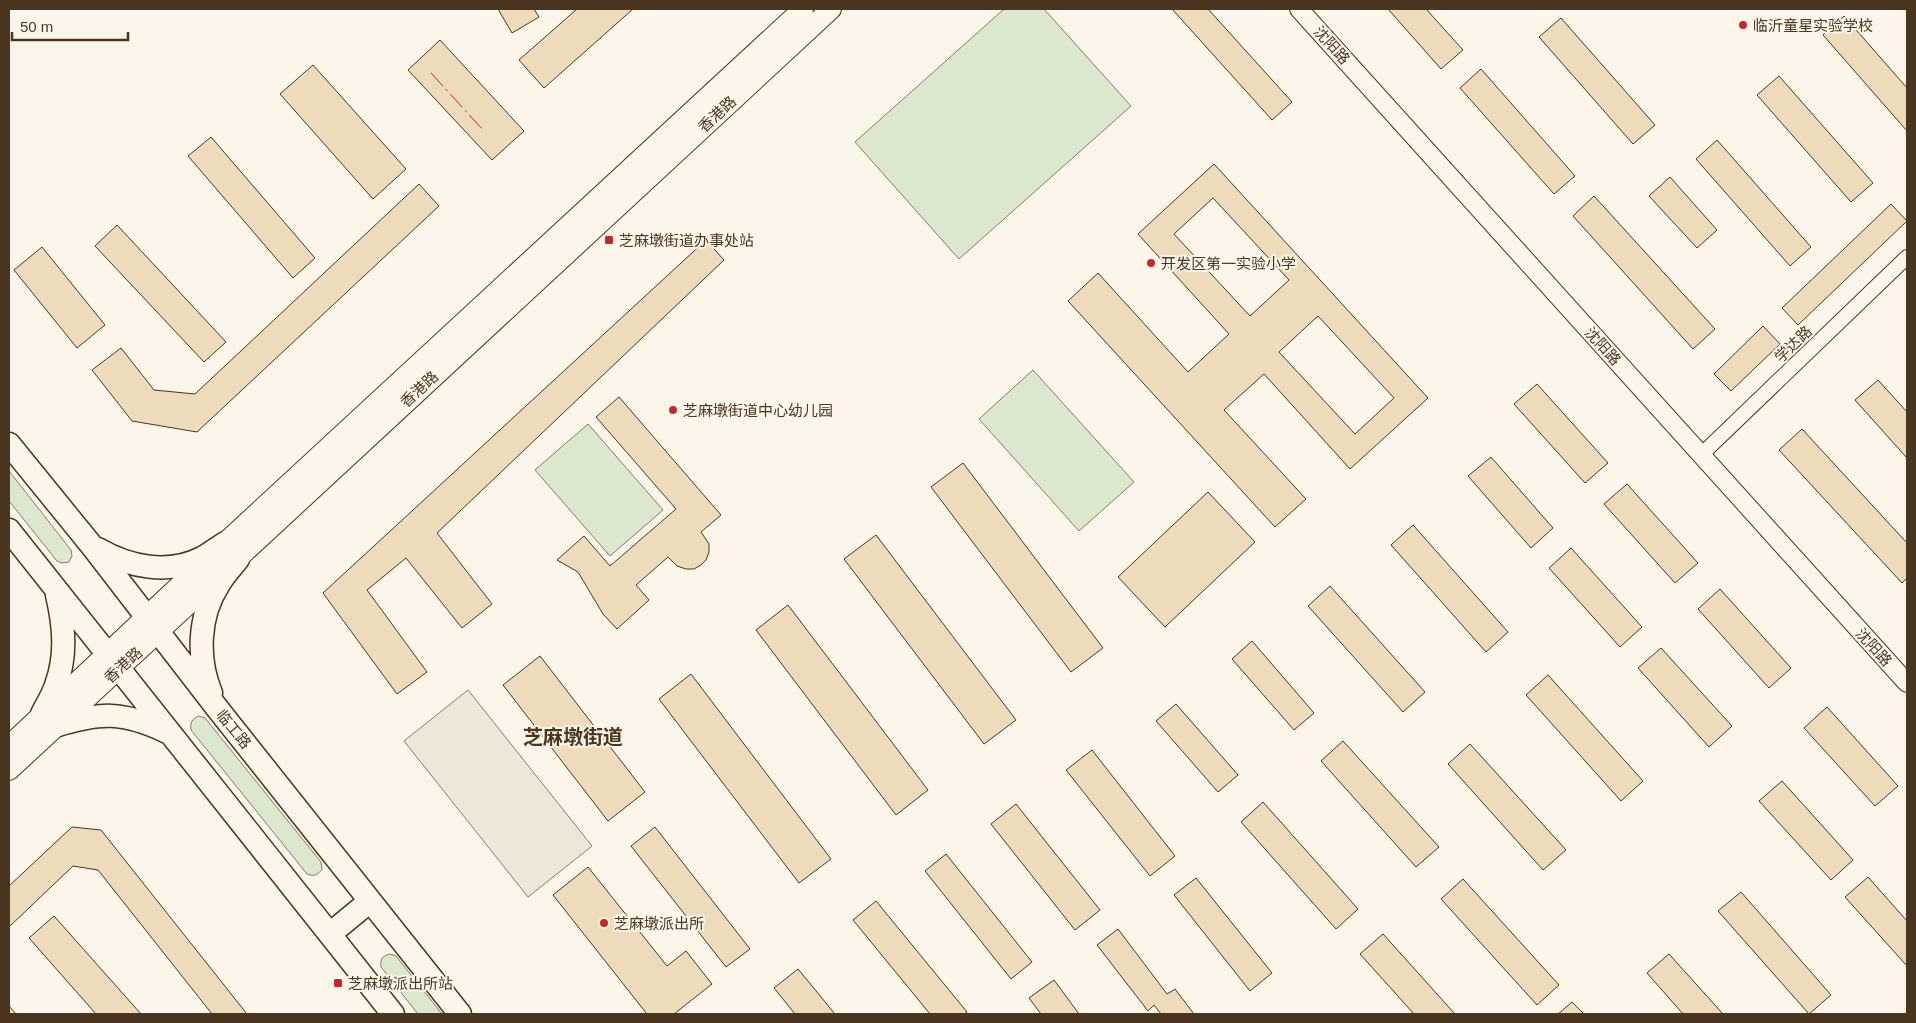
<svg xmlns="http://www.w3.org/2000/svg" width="1916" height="1023" viewBox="0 0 1916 1023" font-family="Arial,'Noto Sans SC',sans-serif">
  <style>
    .green { fill: #dce7d0; stroke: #887966 }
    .parking { fill: #ede7d9; stroke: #887966 }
    .building { fill: #ecdcbc; stroke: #4a3520; fill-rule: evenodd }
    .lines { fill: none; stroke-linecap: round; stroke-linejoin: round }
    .minor-casing { stroke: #4a3520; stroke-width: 16 }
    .tertiary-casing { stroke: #4a3520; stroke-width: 20 }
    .secondary-casing { stroke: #4a3520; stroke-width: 22 }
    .primary-casing { stroke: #4a3520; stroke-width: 25 }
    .minor { stroke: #fbf6e9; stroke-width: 14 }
    .tertiary { stroke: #fbf6e9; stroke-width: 18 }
    .secondary { stroke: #fbf6e9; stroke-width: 20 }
    .primary { stroke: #fbf6e9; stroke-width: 22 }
    .power { stroke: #c62828; stroke-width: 1; stroke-dasharray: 18 4 2.5 4; stroke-linecap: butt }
    .poi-dot { fill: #c62828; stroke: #fbf6e9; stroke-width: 2 }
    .labels { text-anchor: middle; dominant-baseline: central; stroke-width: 4; stroke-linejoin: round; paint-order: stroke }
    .poi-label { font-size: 15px; fill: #4a3520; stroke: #fbf6e9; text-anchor: start }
    .street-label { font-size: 15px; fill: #4a3520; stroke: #fbf6e9 }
    .district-label { font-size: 20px; font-weight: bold; fill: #4a3520; stroke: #fbf6e9 }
  </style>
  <rect width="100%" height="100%" fill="#fbf6e9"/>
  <path class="green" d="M 1004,9 L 1044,9 L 1131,106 L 959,259 L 855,142 Z
    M 1033,370 L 1134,482 L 1079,531 L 979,419 Z
    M 588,424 L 663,510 L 610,556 L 535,470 Z
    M 9,471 L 71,550 L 72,556 L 69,562 L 62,563 L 57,561 L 9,501 Z
    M 199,716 L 205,718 L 321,862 L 322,869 C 318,875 314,877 307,874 L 191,730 C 190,722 192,719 199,716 Z
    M 390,954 L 396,956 L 442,1014 L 418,1014 L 381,967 C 380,959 382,956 390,954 Z"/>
  <path class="parking" d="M 468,690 L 592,846 L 528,897 L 404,741 Z"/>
  <path class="building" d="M 498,9 L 534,9 L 539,17 L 512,33 Z
    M 577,9 L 633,9 L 544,88 L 519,60 Z
    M 1172,9 L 1208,9 L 1292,102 L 1272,120 Z
    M 1388,9 L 1426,9 L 1463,50 L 1441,69 Z
    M 1844,16 L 1907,88 L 1907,131 L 1823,35 Z
    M 1561,18 L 1655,125 L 1633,144 L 1539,37 Z
    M 440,40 L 524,131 L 492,160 L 408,70 Z
    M 313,65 L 406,169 L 373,199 L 280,94 Z
    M 1481,69 L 1575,176 L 1554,194 L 1460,88 Z
    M 1779,76 L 1873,183 L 1851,202 L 1757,95 Z
    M 211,137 L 315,258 L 293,278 L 188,156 Z
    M 1717,140 L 1811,247 L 1790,266 L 1696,159 Z
    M 1214,164 L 1428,398 L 1350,469 L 1264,374 L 1224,410 L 1306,499 L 1275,527 L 1068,301 L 1098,273 L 1188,372 L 1229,334 L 1138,234 ZM 1213,198 L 1289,280 L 1250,316 L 1174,234 ZM 1318,316 L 1394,398 L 1355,434 L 1279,352 Z
    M 1670,177 L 1717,230 L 1697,248 L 1649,196 Z
    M 419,184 L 439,206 L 197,432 L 132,421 L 92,370 L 121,348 L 154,390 L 195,394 Z
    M 1594,196 L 1715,329 L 1693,349 L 1573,216 Z
    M 1891,204 L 1907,221 L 1798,325 L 1782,308 Z
    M 117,225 L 226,342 L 204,362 L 95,246 Z
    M 706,240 L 724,260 L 437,533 L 492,604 L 462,628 L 406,558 L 367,590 L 427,672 L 397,694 L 323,593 Z
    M 42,247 L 105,325 L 77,348 L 14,270 Z
    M 1763,326 L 1780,344 L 1731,391 L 1714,374 Z
    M 1878,380 L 1907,412 L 1907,458 L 1855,400 Z
    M 1537,384 L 1608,463 L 1585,483 L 1514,404 Z
    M 619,397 L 721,515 L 701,532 L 709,544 L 709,552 L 706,560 L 701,565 L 694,569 L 686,569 L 677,566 L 668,557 L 636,585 L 649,600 L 617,629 L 603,614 L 578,572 L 557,560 L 584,536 L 610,566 L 676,509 L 596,417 Z
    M 1802,429 L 1907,543 L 1907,578 L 1902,583 L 1779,450 Z
    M 1491,457 L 1553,528 L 1531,548 L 1468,476 Z
    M 963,463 L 1103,648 L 1071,672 L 931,487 Z
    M 1627,484 L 1698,563 L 1675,583 L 1604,504 Z
    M 1208,492 L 1255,542 L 1165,627 L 1118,577 Z
    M 1413,525 L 1508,632 L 1486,652 L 1391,545 Z
    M 876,535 L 1016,720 L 984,744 L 844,559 Z
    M 1571,548 L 1642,627 L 1620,647 L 1549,568 Z
    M 1330,586 L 1425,692 L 1403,712 L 1308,606 Z
    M 1720,589 L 1791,668 L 1769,688 L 1698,609 Z
    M 788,605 L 928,790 L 896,815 L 756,630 Z
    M 1252,641 L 1314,713 L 1294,730 L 1232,659 Z
    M 1661,648 L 1732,726 L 1709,747 L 1638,668 Z
    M 540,656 L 645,792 L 608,821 L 503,685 Z
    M 691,674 L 831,859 L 799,883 L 659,699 Z
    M 1548,675 L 1643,781 L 1621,801 L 1526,695 Z
    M 1176,704 L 1238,775 L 1218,792 L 1156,721 Z
    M 1827,707 L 1898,786 L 1875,806 L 1804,728 Z
    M 1343,741 L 1439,847 L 1416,867 L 1321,761 Z
    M 1470,744 L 1566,850 L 1543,870 L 1448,764 Z
    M 1092,750 L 1175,856 L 1150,876 L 1066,770 Z
    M 1782,781 L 1853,860 L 1831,880 L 1759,801 Z
    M 1263,802 L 1358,909 L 1336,929 L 1241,822 Z
    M 1016,804 L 1100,910 L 1075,930 L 991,824 Z
    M 72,827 L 101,830 L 247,1014 L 212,1014 L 98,870 L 73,866 L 9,927 L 9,886 Z
    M 655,827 L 750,949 L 726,967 L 631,846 Z
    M 946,854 L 1032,962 L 1011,979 L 925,871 Z
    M 588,867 L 667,966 L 686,951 L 712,984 L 674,1014 L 647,1014 L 553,895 Z
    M 1868,877 L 1907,921 L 1907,966 L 1845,897 Z
    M 1196,878 L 1272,973 L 1250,991 L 1174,895 Z
    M 1463,879 L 1559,985 L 1537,1005 L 1441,899 Z
    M 1741,892 L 1831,995 L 1809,1014 L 1718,911 Z
    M 876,901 L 967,1012 L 964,1014 L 930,1014 L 853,920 Z
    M 54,916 L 141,1014 L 96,1014 L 29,938 Z
    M 1118,929 L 1167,994 L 1175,989 L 1194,1014 L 1161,1014 L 1154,1005 L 1148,1011 L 1097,945 Z
    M 1383,934 L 1455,1014 L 1414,1014 L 1360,954 Z
    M 1669,954 L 1723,1014 L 1683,1014 L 1647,973 Z
    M 798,969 L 835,1014 L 795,1014 L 774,988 Z
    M 1054,980 L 1079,1014 L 1041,1014 L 1029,998 Z
    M 1572,1002 L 1584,1014 L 1558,1014 Z
    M 9,1006 L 16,1014 L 9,1014 Z"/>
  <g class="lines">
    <g class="minor-casing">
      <path id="minor" d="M 1701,455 L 1907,257"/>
    </g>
    <g class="tertiary-casing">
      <path id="tertiary" d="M 1299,9 L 1907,683"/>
    </g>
    <g class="secondary-casing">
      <path id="secondary" d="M 9,746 L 225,543 L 803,9
        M 9,770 L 831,9"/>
    </g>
    <g class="primary-casing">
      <path id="primary" d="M 9,444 L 92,546 L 217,708 L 460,1014
        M 9,530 L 393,1014
        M 98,549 C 129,567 168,575 202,558 C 210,554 217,548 225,543
        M 211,693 C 197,659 198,616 219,584 C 224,575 232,567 238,559
        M 42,714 C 47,704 53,695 56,685 C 67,655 64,625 57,595
        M 55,726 C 100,712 123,711 167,732
        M 330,934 L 370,901"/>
    </g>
    <use href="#minor" class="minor"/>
    <use href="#tertiary" class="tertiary"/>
    <use href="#secondary" class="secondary"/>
    <use href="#primary" class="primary"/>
    <path class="power" d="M 431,73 L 484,131"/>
  </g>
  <g class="poi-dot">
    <circle cx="1743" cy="25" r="5"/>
    <rect x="604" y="235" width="10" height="10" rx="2.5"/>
    <circle cx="1151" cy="263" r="5"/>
    <circle cx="673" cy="410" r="5"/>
    <circle cx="604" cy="923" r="5"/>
    <rect x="333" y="978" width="10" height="10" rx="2.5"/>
  </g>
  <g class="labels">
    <g class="poi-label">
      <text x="1753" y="25">临沂童星实验学校</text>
      <text x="619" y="240">芝麻墩街道办事处站</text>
      <text x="1161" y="263">开发区第一实验小学</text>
      <text x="683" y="410">芝麻墩街道中心幼儿园</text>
      <text x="614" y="923">芝麻墩派出所</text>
      <text x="348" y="983">芝麻墩派出所站</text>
    </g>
    <g class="street-label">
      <text transform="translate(1332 45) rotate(48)">沈阳路</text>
      <text transform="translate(717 114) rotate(-43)">香港路</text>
      <text transform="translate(1793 344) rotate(-44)">学达路</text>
      <text transform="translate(1603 346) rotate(48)">沈阳路</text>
      <text transform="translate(419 389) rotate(-43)">香港路</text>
      <text transform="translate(1874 647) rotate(48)">沈阳路</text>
      <text transform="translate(123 665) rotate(-42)">香港路</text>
      <text transform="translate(234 729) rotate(51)">临工路</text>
    </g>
    <g class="district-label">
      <text x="573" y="737">芝麻墩街道</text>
    </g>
  </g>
  <rect width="1916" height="1023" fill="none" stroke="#4a3520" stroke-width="20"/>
  <path d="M12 32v8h116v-8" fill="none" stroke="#4a3520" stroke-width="2.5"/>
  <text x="20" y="32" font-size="15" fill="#4a3520" stroke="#fbf6e9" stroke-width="4" paint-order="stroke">50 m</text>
</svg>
